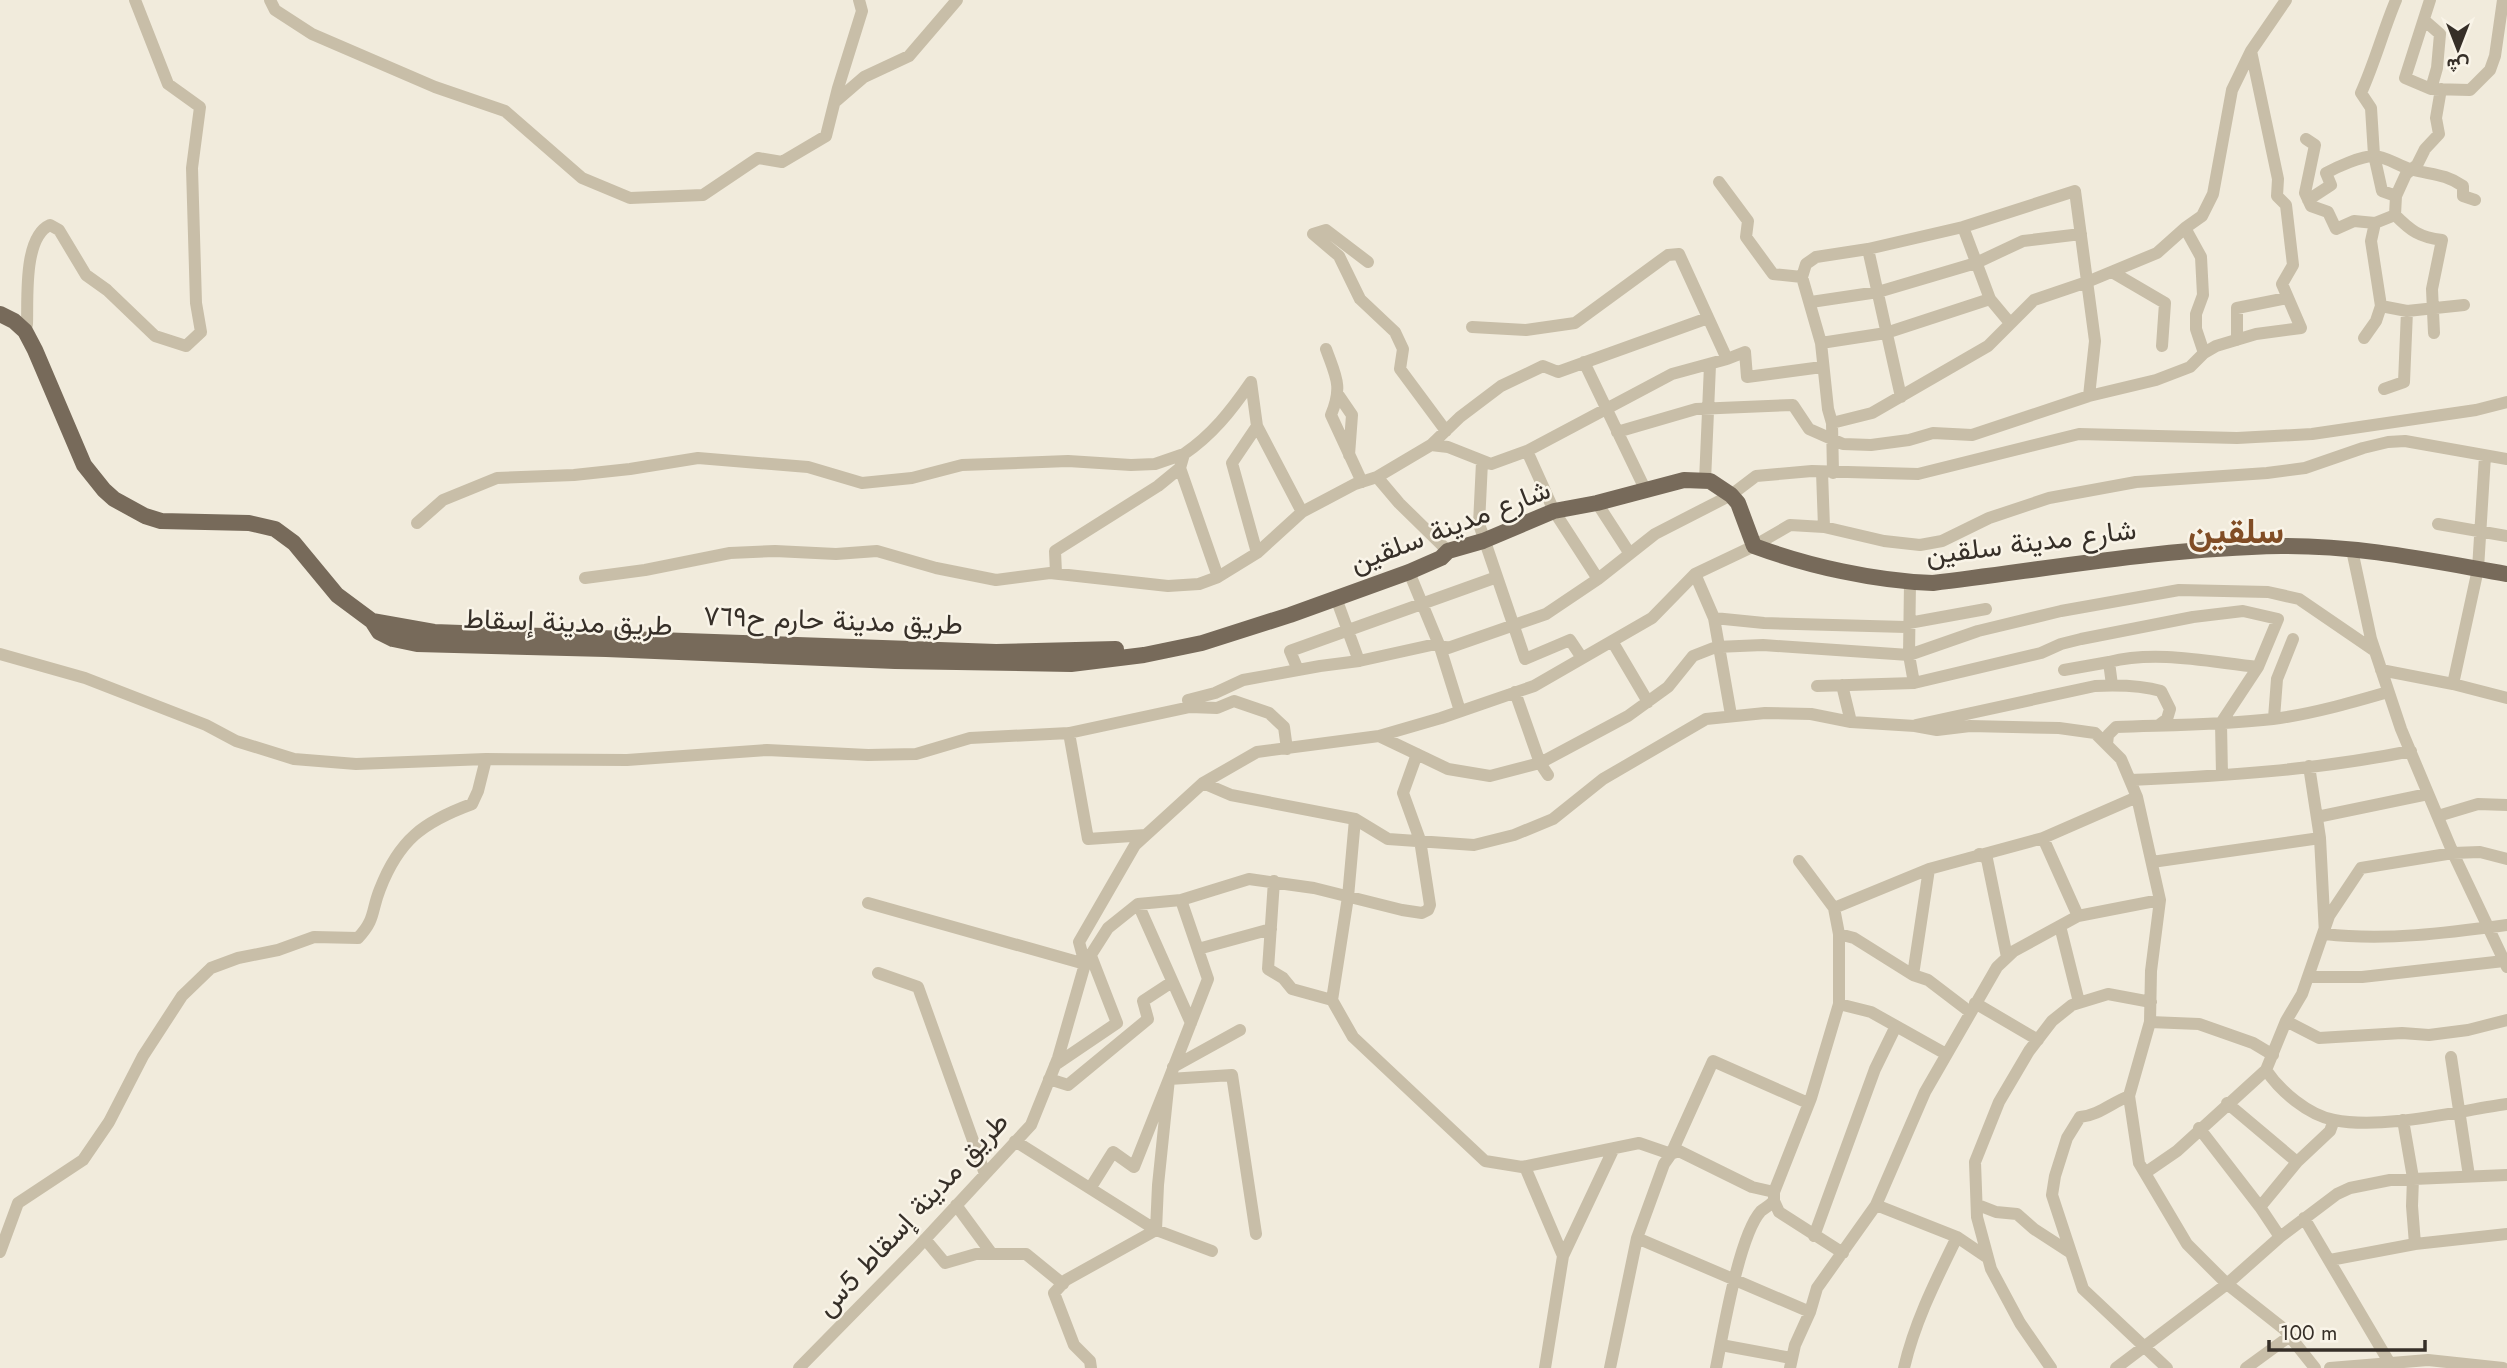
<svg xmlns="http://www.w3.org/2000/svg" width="2507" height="1368" viewBox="0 0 2507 1368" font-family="Jost,Vazirmatn,sans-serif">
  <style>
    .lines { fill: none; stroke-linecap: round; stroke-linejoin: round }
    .minor { stroke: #c8bea8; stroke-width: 12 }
    .major { stroke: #776a5a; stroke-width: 16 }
    .labels { text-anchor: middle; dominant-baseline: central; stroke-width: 5; stroke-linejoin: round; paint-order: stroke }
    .street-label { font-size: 28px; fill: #362f28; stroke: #f9f4e8 }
    .district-label { font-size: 35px; font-weight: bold; fill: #814d25; stroke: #f9f4e8 }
  </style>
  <rect width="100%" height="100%" fill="#f1ebdc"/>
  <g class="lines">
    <path class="minor" d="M 270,0 L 275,10 L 312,34 L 435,87 L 505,111 L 582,178 L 630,198 L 703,195 L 758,158 L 782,162 L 826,136 L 838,88 L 862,11 L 859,0
      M 2430,0 L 2405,78 L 2431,89 L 2470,90 L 2490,70 L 2495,56 L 2503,0
      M 2424,20 L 2440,34 L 2437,68 L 2431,89
      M 835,102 L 864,77 L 909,56 L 957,0
      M 2306,139 L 2315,145 L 2305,193 L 2311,206 L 2328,212 L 2336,229 L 2354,221 L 2375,223 L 2395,215 C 2411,231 2419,237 2442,240 L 2432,289 L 2434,333
      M 1719,182 L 1748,221 L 1746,237 L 1773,274 L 1802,277 L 1821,343 L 1828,409 L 1832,423 L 1833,473
      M 2396,196 L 2382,191 L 2374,155 L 2371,108 L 2361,93 C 2375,62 2383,31 2396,0
      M 2308,200 L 2331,185 L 2326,173 C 2337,167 2361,156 2374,156 C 2385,156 2399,166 2410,169 C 2431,175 2444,173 2463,186 L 2463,196 L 2475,200
      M 2395,215 L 2396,196 L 2406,174 L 2417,165 L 2425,149 L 2439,134 L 2436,118 L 2441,89
      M 1963,227 L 1990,299 L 2010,323
      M 2185,228 L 2201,257 L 2203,295 L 2196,314 L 2196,329 L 2204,353
      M 1868,249 L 1901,397
      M 1368,262 L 1326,230 L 1313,234 L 1339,256 L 1360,299 L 1395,332 L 1403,349 L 1400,369 L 1446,431
      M 2112,272 L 2165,303 L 2162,346
      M 1802,277 L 1806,264 L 1816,257 L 1868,249 L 1963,227 L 2075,191 L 2095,341 L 2089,396
      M 1811,302 L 1878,292 L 1976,263 L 2023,241 L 2081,234
      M 2381,306 L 2407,311 L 2464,305
      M 25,331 L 27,324 C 28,300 23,237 50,225 L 59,230 L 86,275 L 107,290 L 155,336 L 186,346 L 201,332 L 196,303 L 192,168 L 200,107 L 168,84 L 135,0
      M 2364,338 L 2376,321 L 2381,306 L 2371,241 L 2375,223
      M 2237,340 L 2237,308 L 2287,298
      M 1821,343 L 1886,333 L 1990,299
      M 1326,349 C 1336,377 1343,386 1331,415 L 1362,482
      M 1727,359 L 1745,352 L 1747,377 L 1822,367
      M 1584,362 L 1645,489
      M 2384,389 L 2404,382 L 2407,311
      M 1339,396 L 1352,415 L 1349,455
      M 1832,423 L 1872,413 L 1988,346 L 2034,300 L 2087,282 L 2157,253 L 2185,228 L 2202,216 L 2213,194 L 2232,90 L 2251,51 L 2286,0
      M 1257,426 L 1302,512
      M 1617,432 L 1696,409 L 1793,405 L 1809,429 L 1843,444 L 1871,445 L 1909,440 L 1933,433 L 1972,435 L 2089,396 L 2156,380 L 2190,367 L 2204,353 L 2216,346 L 2256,334 L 2301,328 L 2282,284 L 2293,265 L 2286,205 L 2277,196 L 2278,179 L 2251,51
      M 1431,445 L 1460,417 L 1501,386 L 1543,366 L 1558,372 L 1708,318
      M 1527,451 L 1554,511 L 1598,579
      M 1482,462 L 1479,524 L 1525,659 L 1570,640 L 1582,658
      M 1180,468 L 1218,577
      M 1822,472 L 1824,527
      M 1377,477 L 1399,503 L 1448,551
      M 1705,481 L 1710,365
      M 1597,503 L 1630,554
      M 417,523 L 443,500 L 497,478 L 574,475 L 630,469 L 698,458 L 808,467 L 862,483 L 912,478 L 962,465 L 1068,461 L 1131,465 L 1155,464 L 1184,454
      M 2438,524 L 2507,536
      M 2352,550 L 2371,639 L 2401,729 L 2453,853 L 2507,967
      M 1409,572 L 1440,647 L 1460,711
      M 1056,573 L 1055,551 L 1158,486 L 1180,468 L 1184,454 C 1212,435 1231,411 1251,382 L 1257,426 L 1232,463 L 1257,553
      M 1695,574 L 1714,618 L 1731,715
      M 585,578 L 645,570 L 730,553 L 775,551 L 836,554 L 877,551 L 936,568 L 996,580 L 1050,573 L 1168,586 L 1199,584 L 1218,577 L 1257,553 L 1302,512 L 1355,484 L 1377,477 L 1431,445 L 1448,447 L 1491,464 L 1527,451 L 1672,374 L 1727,359 L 1679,254 L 1668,255 L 1575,323 L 1526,330 L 1472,327
      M 1910,582 L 1909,655 L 1914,683
      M 1336,598 L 1359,661
      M 1714,618 L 1764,623 L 1906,627 L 1909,623 L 1986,609
      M 1612,641 L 1648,702
      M 0,654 L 85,678 L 206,725 L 236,741 L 294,759 L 356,764 L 486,759 L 627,760 L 767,750 L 868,755 L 916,754 L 970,738 L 1069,733 L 1190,707 L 1217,708 L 1234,701 L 1269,713 L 1284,727 L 1287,749
      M 1298,670 L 1290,651 L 1497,577
      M 2064,670 L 2109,662
      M 2381,670 L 2453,684 L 2507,698
      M 2453,684 L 2478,569 L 2485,456
      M 1842,685 L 1851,722
      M 2112,685 L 2109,662 C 2157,650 2209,662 2258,667
      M 1817,686 L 1914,683 L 2041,653 L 2061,644 L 2081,639 L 2193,617 L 2243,611 L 2278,619 L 2258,667 L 2221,723 L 2222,775
      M 1515,692 L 1540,763 L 1548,775
      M 1190,707 L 1188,700 L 1215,693 L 1243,680 L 1320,666 L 1359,661 L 1436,644 L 1448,648 L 1546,614 L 1598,579 L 1655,534 L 1731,495 L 1756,476 L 1812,471 L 1918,474 L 2079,434 L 2237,438 L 2312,434 L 2476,410 L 2507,402
      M 2274,718 L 2277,679 L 2293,639
      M 1916,725 L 2095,686 C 2117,685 2140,685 2161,691 L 2170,709 L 2167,719 L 2159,725
      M 1069,733 L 1088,839 L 1146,835
      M 1379,736 L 1448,769 L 1490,776 L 1540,763 L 1628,716 L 1668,687 L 1693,656 L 1716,647 L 1763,645 L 1909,655 L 1978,631 L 2061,611 L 2179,590 L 2268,592 L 2299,599 L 2375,651
      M 2107,744 L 2108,735 L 2116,727 C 2168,725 2221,725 2273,719 C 2312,714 2350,703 2388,692
      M 2309,766 L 2320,838
      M 2130,780 C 2224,776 2318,770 2411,751
      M 1203,783 L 1231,795 L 1355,819 L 1388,839 L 1474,845 L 1514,835 L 1553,819 L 1603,779 L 1706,719 L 1765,713 L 1811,714 L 1851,722 L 1915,726 L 1937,730 L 1970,726 L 2059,728 L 2095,733 L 2121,759 L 2137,797 L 2160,900 L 2151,971 L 2150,1022 L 2129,1096 L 2139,1163 L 2187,1244 L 2227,1284 L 2284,1329 L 2315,1368
      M 2438,816 L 2478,804 L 2507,805
      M 2317,817 L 2428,794
      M 1355,819 L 1348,897 L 1332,1000 L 1353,1037 L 1485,1161 L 1522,1167 L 1639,1143 L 1671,1154 L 1713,1061 L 1808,1103
      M 2043,838 L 2078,916
      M 1979,854 L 1987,859 L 2007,957
      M 1799,861 L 1834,908 L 1839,934 L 1839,1004 L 1811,1098 L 1774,1192 L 1774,1201 L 1779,1212 L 1843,1253
      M 2152,862 L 2320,838 L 2325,934 C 2385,941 2447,933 2507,925
      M 1274,881 L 1268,969 L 1283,978 L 1292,989 L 1332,1000
      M 868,903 L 1085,964 L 1108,928 L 1138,904 L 1181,900 L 1249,879 L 1314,888 L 1402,910 L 1422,913 L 1428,910 L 1430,905 L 1420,840 L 1403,793 L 1417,754
      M 1138,904 L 1191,1023
      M 1834,908 L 1929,869 L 2043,838 L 2137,797
      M 2060,926 L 2079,1002
      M 1839,934 L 1854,938 L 1913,975 L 1928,980 L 1970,1012
      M 1198,949 L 1271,929
      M 878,973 L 918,987 L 985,1174
      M 1913,975 L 1929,869
      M 2309,977 L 2362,977 L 2504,961
      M 1975,1003 L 2038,1040
      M 1839,1004 L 1871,1012 L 1946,1054
      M 2286,1021 L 2319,1038 L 2402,1033 L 2429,1035 L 2468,1030 L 2507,1020
      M 2150,1022 L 2199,1024 L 2253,1043 L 2273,1055
      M 2451,1057 L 2469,1176
      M 1055,1065 L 1117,1023 L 1091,956
      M 1173,1067 L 1240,1030
      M 2266,1070 C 2280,1091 2308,1115 2334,1120 C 2383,1130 2457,1111 2507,1104
      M 1049,1079 L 1068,1085 L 1148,1019 L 1143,1001 L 1172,982
      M 2129,1096 C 2111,1103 2099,1115 2080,1117 L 2067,1138 L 2055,1176 L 2052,1195 L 2083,1289 L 2167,1368
      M 2227,1103 L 2297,1162
      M 2403,1120 L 2413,1178 L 2412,1206 L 2415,1244
      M 2199,1128 L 2260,1207 L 2280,1237
      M 1015,1141 L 1156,1230 L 1212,1251
      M 1525,1167 L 1563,1256
      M 2145,1173 L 2177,1151 L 2266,1070 L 2286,1021 L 2302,994 L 2329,916 L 2361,868 L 2453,853 L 2480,852 L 2507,859
      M 1091,1187 L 1113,1152 L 1134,1167 L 1169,1079 L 1232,1075 L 1256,1234
      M 956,1205 L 992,1254
      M 1876,1205 L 1957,1237 L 1988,1258
      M 1978,1205 L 1996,1212 L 2017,1214 L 2034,1229 L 2071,1253
      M 2260,1207 L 2297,1162 L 2330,1131 L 2334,1120
      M 2304,1218 L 2389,1362
      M 1814,1236 L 1875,1069 L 1896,1026
      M 1637,1238 L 1810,1312
      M 925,1239 L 945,1263 L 976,1254 L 1026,1254 L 1063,1284
      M 0,1252 L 18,1203 L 83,1160 L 109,1122 L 143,1056 L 182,996 L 211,968 L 238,958 L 278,950 L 314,937 L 358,938 C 376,919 371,911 380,889 C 399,840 423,822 472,804 L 478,791 L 486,759
      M 2330,1260 L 2415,1244 L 2507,1234
      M 1721,1345 L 1791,1358
      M 799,1368 L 916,1249 L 1031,1125 L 1058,1058 L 1085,964 L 1079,942 L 1135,845 L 1203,783 L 1257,752 L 1379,736 L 1441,718 L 1534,686 L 1652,618 L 1695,574 L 1754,546 L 1790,525 L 1824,527 L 1884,541 L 1920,545 L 1942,541 L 1989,518 L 2049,498 L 2136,482 L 2267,473 L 2305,468 L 2363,448 L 2388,442 L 2405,441 L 2507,459
      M 1091,1368 L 1090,1361 L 1074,1345 L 1054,1293 L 1066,1280 L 1156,1230 L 1158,1185 L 1169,1079 L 1208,979 L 1181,900
      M 1545,1368 L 1563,1256 L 1614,1148
      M 1610,1368 L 1637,1238 L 1664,1164 L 1671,1154 L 1679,1151 L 1752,1187 L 1774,1192
      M 1716,1368 C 1723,1333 1739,1235 1761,1211 C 1765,1208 1770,1205 1774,1201
      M 1790,1368 L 1795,1345 L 1810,1312 L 1817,1288 L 1876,1205 L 1925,1092 L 1997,967 L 2014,951 L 2078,916 L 2160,900
      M 1904,1368 C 1915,1321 1936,1280 1957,1237
      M 2051,1368 L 2020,1323 L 1991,1269 L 1977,1217 L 1975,1162 L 1999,1102 L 2029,1051 L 2052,1021 L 2072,1005 L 2108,994 L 2151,1002
      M 2116,1368 L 2227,1284 L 2280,1237 L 2337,1194 L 2350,1188 L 2390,1180 L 2507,1175
      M 2246,1368 L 2290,1336
      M 2330,1368 L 2428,1360 L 2503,1368"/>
    <path class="major" d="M 0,314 L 14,321 L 25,331 L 35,350 L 84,465 L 104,490 L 114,499 L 145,516 L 161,521 L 249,523 L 275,529 L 294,543 L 337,595 L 372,621 L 379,632 L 393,639 L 417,644 L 606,649 L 895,661 L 1071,664 L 1144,655 L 1202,643 L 1290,615 L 1409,572 L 1441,558 L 1448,551 L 1483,541 L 1554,511 L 1597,503 L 1684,480 L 1710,481 L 1731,495 L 1738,503 L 1754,546 C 1808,566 1875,581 1933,583 C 2048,569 2164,548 2281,546 C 2357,545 2432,561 2507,574
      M 372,621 L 434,632 L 996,652 L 1116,649"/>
  </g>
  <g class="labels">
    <g class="street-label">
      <text transform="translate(1450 526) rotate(-21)">شارع مدينة سلقين</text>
      <text transform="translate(2031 542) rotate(-7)">شارع مدينة سلقين</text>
      <text transform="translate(833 620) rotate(2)">طريق مدينة حارم ح٧٦٩</text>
      <text transform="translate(568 622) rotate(2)">طريق مدينة إسقاط</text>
      <text transform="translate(912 1214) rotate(-47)">طريق مدينة إسقاط 5س</text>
    </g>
    <g class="district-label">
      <text x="2236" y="531">سلقين</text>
    </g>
  </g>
  <g transform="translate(2458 49) rotate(180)" stroke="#f9f4e8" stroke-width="5" paint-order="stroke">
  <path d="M0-5L12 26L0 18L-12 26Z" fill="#362f28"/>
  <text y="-10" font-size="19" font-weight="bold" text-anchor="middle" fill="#362f28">ش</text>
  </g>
  <path d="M2269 1340v10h156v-10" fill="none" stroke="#362f28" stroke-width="3.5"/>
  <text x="2280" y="1340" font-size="21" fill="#362f28" stroke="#f9f4e8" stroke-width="5" paint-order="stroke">100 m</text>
</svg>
